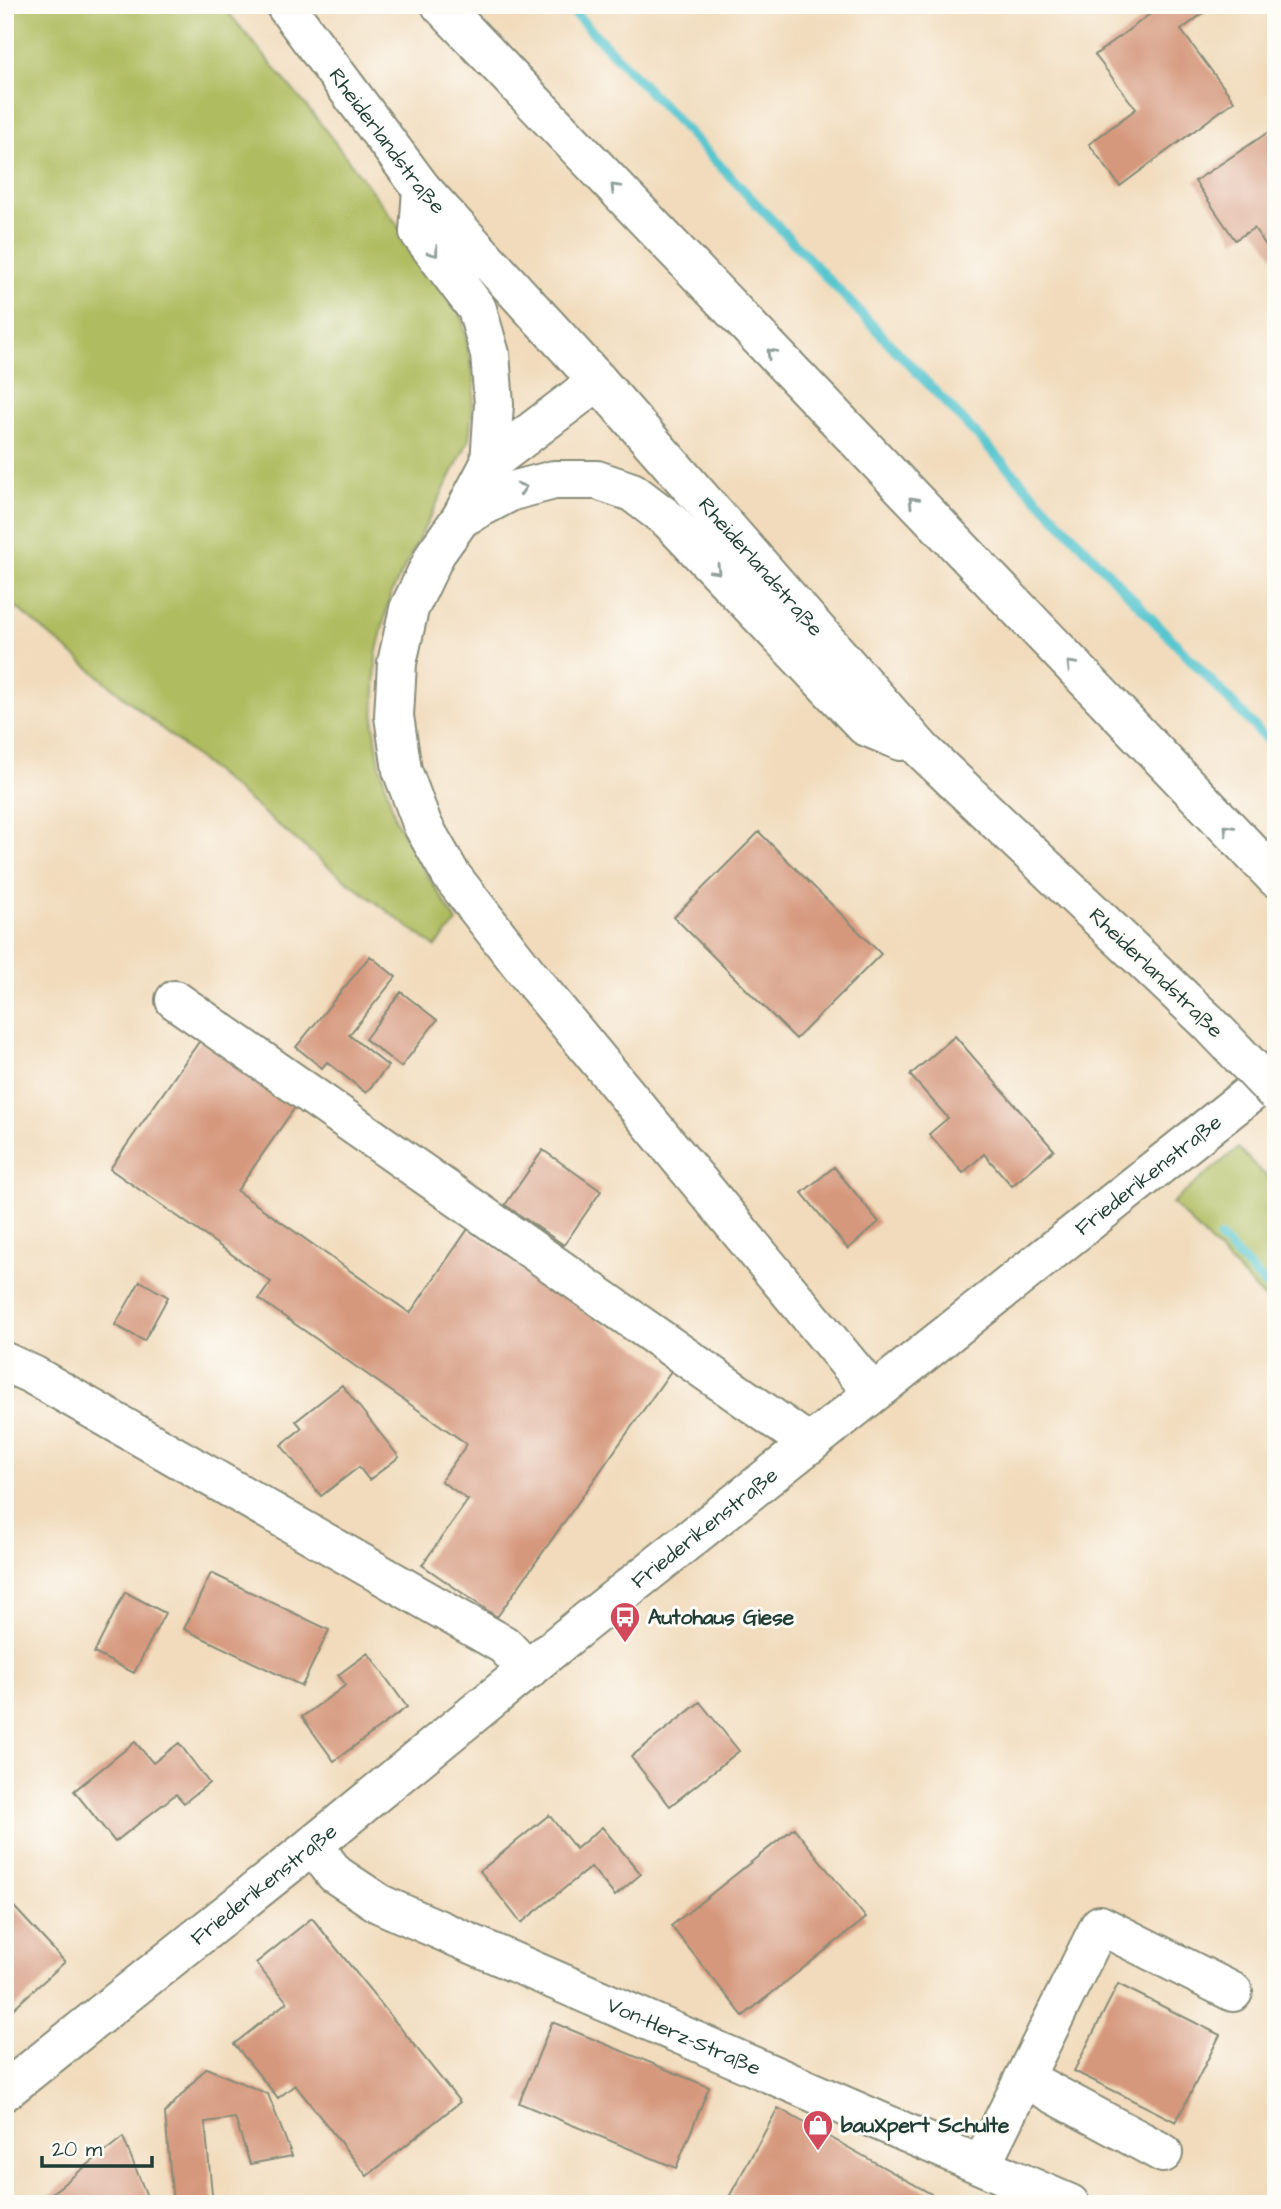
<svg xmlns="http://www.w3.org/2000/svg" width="1281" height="2209" viewBox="0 0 1281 2209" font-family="'Architects Daughter',sans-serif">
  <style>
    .green { fill: #afbc5e; stroke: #677c49; stroke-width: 2 }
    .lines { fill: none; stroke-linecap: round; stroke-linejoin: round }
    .stream { stroke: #59c6cf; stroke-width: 10 }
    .building { fill: #d5987d }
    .minor-casing { stroke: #888c78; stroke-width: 42 }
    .major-casing { stroke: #888c78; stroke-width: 42 }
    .minor { stroke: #fff; stroke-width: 38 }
    .major { stroke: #fff; stroke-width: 38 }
    .major-bridge-casing { stroke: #888c78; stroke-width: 42; stroke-linecap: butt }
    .major-bridge { stroke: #fff; stroke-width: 38 }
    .oneway { stroke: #8f9e9a }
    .labels { text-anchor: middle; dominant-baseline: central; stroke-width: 6; stroke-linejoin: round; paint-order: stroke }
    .street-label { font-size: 21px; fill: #1f3d34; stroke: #fdfcf7 }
    .poi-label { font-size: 21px; font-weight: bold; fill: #1f3d34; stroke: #fdfcf7; text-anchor: start }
  </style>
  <rect width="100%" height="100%" fill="#fdfcf7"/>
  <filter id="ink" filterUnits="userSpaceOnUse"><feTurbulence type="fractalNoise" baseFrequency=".0143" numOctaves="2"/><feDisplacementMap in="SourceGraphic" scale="14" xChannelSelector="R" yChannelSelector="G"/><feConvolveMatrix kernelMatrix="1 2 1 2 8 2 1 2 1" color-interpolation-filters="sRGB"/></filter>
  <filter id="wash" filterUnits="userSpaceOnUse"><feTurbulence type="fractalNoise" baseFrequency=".00686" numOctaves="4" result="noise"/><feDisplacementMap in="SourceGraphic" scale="28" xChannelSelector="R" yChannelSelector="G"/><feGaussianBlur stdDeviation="1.57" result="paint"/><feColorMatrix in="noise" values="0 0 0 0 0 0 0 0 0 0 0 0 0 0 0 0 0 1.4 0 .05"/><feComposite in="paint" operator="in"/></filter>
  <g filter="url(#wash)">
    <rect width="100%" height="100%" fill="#f1dbbc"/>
    <path class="green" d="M 5,5 L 222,5 L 318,120 L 444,286 L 462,318 L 475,384 L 469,440 L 390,596 L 376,655 L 374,725 L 380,765 L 396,821 L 424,870 L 457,922 L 435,947 L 325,864 L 5,598 Z
      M 1238,1148 L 1276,1186 L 1276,1310 L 1172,1203 Z"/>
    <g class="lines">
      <path class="stream" d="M 567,5 L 1276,749
        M 1220,1238 L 1276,1295"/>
    </g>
    <g id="blocks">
      <path class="building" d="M 1162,5 L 1214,5 L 1181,30 L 1234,101 L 1120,186 L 1089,144 L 1136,109 L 1095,55 Z
        M 1273,129 L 1276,133 L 1276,260 L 1254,228 L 1235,240 L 1195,181 Z
        M 759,832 L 881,954 L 796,1039 L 674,917 Z
        M 370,956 L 396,977 L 349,1035 L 388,1066 L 366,1093 L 327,1062 L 322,1068 L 296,1047 Z
        M 401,992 L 437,1020 L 401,1067 L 365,1039 Z
        M 955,1036 L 1054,1150 L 1012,1186 L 984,1154 L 963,1173 L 929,1134 L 948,1118 L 910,1075 Z
        M 201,1039 L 296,1106 L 237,1191 L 410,1313 L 468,1229 L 671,1371 L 497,1617 L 422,1565 L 468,1500 L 441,1481 L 467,1444 L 259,1299 L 271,1282 L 110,1169 Z
        M 543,1150 L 601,1191 L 564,1245 L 505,1205 Z
        M 834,1167 L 879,1222 L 848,1249 L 802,1193 Z
        M 140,1281 L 168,1297 L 144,1341 L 115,1325 Z
        M 342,1385 L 399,1457 L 369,1480 L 359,1467 L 321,1496 L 281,1445 L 302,1428 L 296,1421 Z
        M 211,1573 L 329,1630 L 302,1686 L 184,1629 Z
        M 125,1592 L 165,1613 L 134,1673 L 94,1653 Z
        M 368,1653 L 407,1707 L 334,1761 L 302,1717 L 346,1685 L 338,1675 Z
        M 700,1702 L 739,1751 L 670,1806 L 631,1757 Z
        M 135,1742 L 153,1763 L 179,1743 L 209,1783 L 184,1803 L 176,1794 L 115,1842 L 74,1791 Z
        M 549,1815 L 576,1849 L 602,1827 L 641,1874 L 615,1896 L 591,1867 L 521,1923 L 480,1871 Z
        M 794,1828 L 866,1918 L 743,2016 L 671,1926 Z
        M 5,1897 L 65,1962 L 5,2016 Z
        M 312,1918 L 460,2102 L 367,2176 L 295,2085 L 278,2098 L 234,2044 L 287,2002 L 256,1963 Z
        M 1118,1984 L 1220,2035 L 1176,2122 L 1074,2071 Z
        M 552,2022 L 709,2087 L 676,2168 L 519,2103 Z
        M 206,2068 L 268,2094 L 292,2156 L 250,2164 L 235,2118 L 205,2122 L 213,2204 L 173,2204 L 165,2113 Z
        M 778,2108 L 931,2194 L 926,2204 L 746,2204 L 730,2195 Z
        M 123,2137 L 150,2204 L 38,2204 Z"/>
    </g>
  </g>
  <g filter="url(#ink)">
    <use href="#blocks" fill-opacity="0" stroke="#888c78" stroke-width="2"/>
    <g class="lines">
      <g class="minor-casing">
        <g id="minor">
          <path d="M 534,982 L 873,1393"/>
          <path d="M 175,1000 L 810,1444"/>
          <path d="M 5,1362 L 33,1375 L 504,1645 L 528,1670"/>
          <path id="s1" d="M 313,1845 L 335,1874 L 380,1904 L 1070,2204"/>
          <path d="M 1024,2078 L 1163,2153"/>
          <path id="s2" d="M 5,2091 L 313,1845 L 582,1625 L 1276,1073"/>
          <path d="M 981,2165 L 1100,1925 L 1233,1992"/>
        </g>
      </g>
      <g class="major-casing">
        <g id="major">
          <path id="s3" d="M 285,5 L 422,189 L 598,381 L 922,750 L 1208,1022"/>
          <path d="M 441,5 L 1276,878"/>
          <path d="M 422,189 L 419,232 L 477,309 L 490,354 L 494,404 L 490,463 L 461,518 L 436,553 L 409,609 L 397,663 L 394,716 L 402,770 L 423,826 L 451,875 L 534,982"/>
          <path d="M 490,463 L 598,381"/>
          <path d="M 461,518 L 512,491 L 554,480 L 597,480 L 632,492 L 669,520 L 865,726 L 901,741"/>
        </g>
      </g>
      <use href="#minor" class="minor"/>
      <use href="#major" class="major"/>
      <g class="major-bridge-casing">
        <path id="major-bridge" d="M 1208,1022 L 1276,1093"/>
      </g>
      <use href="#major-bridge" class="major-bridge"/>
    </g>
    <defs><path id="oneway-chevron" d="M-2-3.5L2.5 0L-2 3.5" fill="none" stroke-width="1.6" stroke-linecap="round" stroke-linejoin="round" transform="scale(1.75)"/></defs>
    <g class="oneway">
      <use href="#oneway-chevron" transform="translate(615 188) rotate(-134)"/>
      <use href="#oneway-chevron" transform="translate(434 252) rotate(53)"/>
      <use href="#oneway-chevron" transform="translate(771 353) rotate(-134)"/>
      <use href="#oneway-chevron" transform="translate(522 488) rotate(-16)"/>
      <use href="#oneway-chevron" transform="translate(913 501) rotate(-134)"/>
      <use href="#oneway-chevron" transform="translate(716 570) rotate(46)"/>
      <use href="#oneway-chevron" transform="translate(1071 665) rotate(-134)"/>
      <use href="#oneway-chevron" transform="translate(1228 829) rotate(-134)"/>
    </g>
  </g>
  <defs>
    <g id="bus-pin" transform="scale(1.575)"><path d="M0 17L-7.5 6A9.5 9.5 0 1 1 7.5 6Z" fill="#d1495b" stroke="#fdfcf7"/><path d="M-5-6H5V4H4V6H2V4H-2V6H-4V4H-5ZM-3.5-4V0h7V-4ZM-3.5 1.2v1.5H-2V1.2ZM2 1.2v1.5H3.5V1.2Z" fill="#fff"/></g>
    <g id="shop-pin" transform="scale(1.575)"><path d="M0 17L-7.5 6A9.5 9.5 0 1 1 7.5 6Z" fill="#d1495b" stroke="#fdfcf7"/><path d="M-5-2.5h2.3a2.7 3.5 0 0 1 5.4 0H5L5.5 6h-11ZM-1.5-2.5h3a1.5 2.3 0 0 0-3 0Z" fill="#fff"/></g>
  </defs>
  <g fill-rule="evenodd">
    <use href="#bus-pin" x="625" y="1617"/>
    <use href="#shop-pin" x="818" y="2125"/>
  </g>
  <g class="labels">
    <g class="street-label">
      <text stroke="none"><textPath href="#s3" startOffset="170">Rheiderlandstraße</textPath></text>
      <text stroke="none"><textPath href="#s3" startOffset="737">Rheiderlandstraße</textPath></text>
      <text transform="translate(1156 973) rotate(44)">Rheiderlandstraße</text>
      <text stroke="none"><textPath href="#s2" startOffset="1465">Friederikenstraße</textPath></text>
      <text stroke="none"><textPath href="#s2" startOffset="898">Friederikenstraße</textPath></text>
      <text stroke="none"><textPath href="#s2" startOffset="331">Friederikenstraße</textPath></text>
      <text stroke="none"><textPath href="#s1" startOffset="422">Von-Herz-Straße</textPath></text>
    </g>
    <g class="poi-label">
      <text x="648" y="1617">Autohaus Giese</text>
      <text x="841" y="2125">bauXpert Schulte</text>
    </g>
  </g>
  <rect width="1281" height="2209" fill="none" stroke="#fdfcf7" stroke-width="28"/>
  <path d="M42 2156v10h110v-10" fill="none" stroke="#1f3d34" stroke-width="3.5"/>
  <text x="52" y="2156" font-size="21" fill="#1f3d34" stroke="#fdfcf7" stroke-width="5" paint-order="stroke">20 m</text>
</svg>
